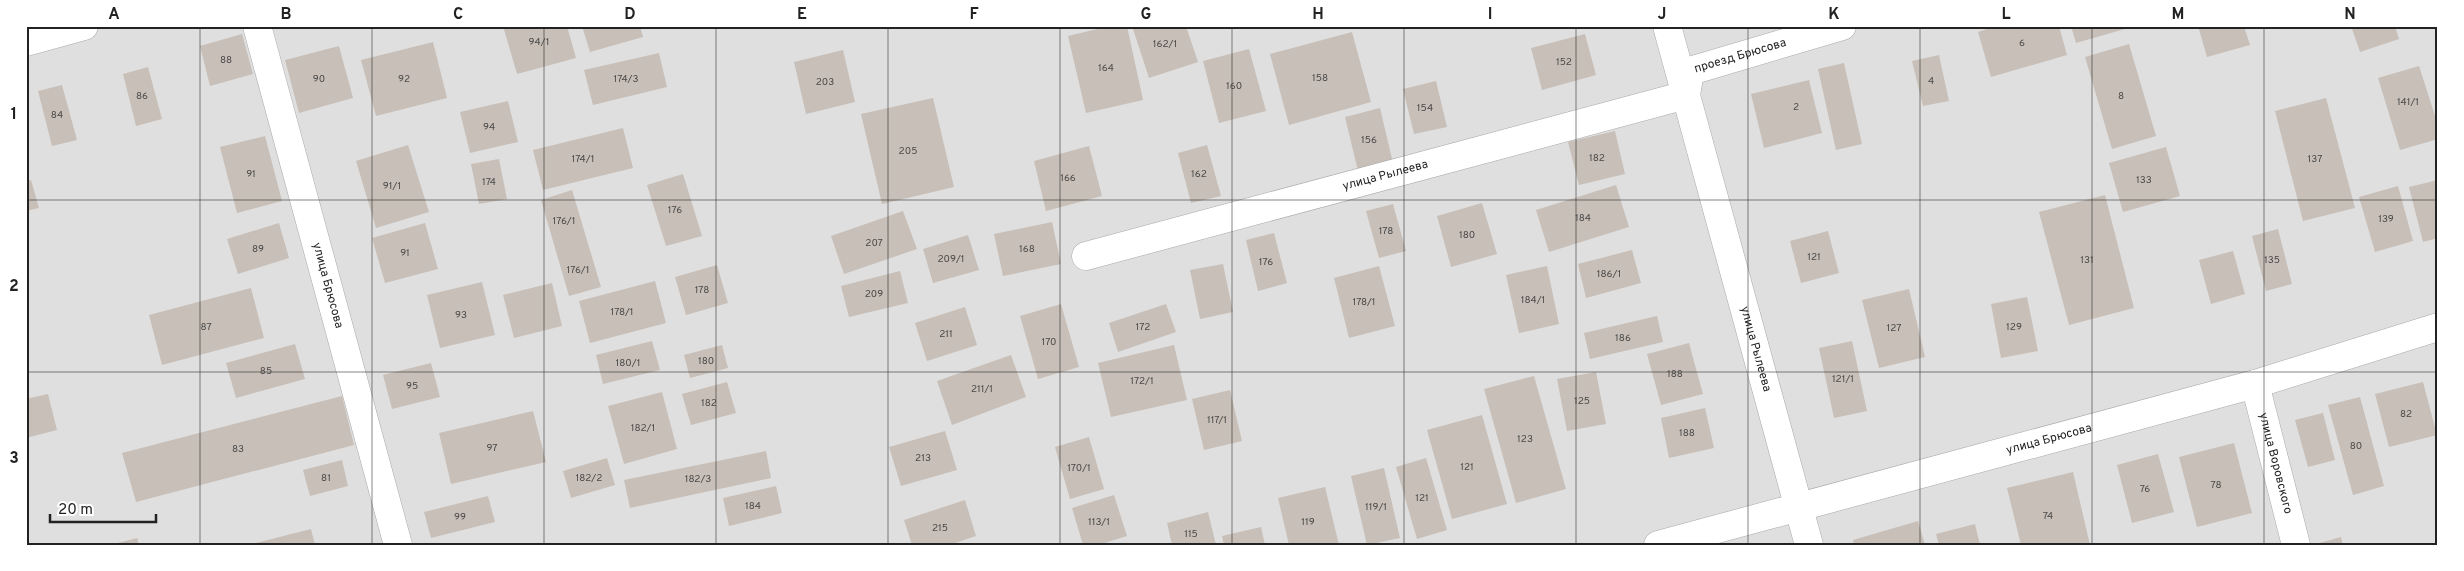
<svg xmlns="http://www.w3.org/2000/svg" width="2464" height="571" viewBox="0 0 2464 571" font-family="Overpass,sans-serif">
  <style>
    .residential { fill: #e0dfdf }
    .building { fill: #c7bfb8 }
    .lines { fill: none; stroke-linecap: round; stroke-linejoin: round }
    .street-casing { stroke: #a9a9a9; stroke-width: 29 }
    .street { stroke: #fff; stroke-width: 28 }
    .grid { fill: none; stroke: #222; stroke-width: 1; stroke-opacity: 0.55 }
    .labels { text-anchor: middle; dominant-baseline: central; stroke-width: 5; stroke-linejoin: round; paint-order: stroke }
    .number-label { font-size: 10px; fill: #4b4948 }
    .street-label { font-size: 12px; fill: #222; stroke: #fff }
    .neatline { fill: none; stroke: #222; stroke-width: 2 }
    .grid-label { font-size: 16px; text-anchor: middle; font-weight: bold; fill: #222 }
  </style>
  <rect width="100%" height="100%" fill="#f2efe9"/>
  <path class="residential" d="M 26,26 L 2438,26 L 2438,545 L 26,545 Z"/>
  <path class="building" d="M 503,26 L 567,26 L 576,58 L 517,74 Z
    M 582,26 L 640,26 L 643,37 L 590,52 Z
    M 1110,26 L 1127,26 L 1143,100 L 1086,113 L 1068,36 Z
    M 1132,26 L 1186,26 L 1198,62 L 1149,78 Z
    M 1996,26 L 2059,26 L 2067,55 L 1991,77 L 1978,32 Z
    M 2071,26 L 2132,26 L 2132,27 L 2076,43 Z
    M 2198,26 L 2244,26 L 2250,45 L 2207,57 Z
    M 2351,26 L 2395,26 L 2399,39 L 2360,52 Z
    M 1352,32 L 1371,102 L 1289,125 L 1270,54 Z
    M 242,34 L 253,74 L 210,86 L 200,46 Z
    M 1585,34 L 1596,75 L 1542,90 L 1531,48 Z
    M 433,42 L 447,98 L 376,116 L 361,60 Z
    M 2129,44 L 2156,136 L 2112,149 L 2085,57 Z
    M 339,46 L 353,98 L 299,113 L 285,60 Z
    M 1249,49 L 1266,111 L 1219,123 L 1203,61 Z
    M 843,50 L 855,102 L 806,114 L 794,62 Z
    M 659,53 L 667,87 L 593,105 L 584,70 Z
    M 1939,55 L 1949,101 L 1923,106 L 1912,61 Z
    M 1844,63 L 1862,144 L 1836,150 L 1818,69 Z
    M 2419,66 L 2438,125 L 2438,139 L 2400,150 L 2378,78 Z
    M 148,67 L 162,119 L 136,126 L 123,74 Z
    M 1809,80 L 1822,133 L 1764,148 L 1751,94 Z
    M 1436,81 L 1447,127 L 1414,134 L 1403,89 Z
    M 62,85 L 77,140 L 52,146 L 38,91 Z
    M 933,98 L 954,187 L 882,204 L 861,114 Z
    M 2326,98 L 2355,208 L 2303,221 L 2275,111 Z
    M 508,101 L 518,142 L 470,153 L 460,112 Z
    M 1380,108 L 1393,163 L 1358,171 L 1345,117 Z
    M 623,128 L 633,168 L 543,190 L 533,150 Z
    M 1615,131 L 1625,174 L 1579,185 L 1568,142 Z
    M 265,136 L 282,201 L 237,213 L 220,147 Z
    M 408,145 L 429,212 L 376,228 L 356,161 Z
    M 1207,145 L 1221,196 L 1191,203 L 1178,153 Z
    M 1089,146 L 1102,196 L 1046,211 L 1034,161 Z
    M 2166,147 L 2180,196 L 2123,212 L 2109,163 Z
    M 499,159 L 507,199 L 479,204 L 471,164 Z
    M 683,174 L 702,236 L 666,246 L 647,185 Z
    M 31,180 L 39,208 L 26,211 L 26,181 Z
    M 2438,180 L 2438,238 L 2423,242 L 2409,187 Z
    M 1616,185 L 1629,227 L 1549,252 L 1536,210 Z
    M 2398,186 L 2413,241 L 2375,252 L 2359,197 Z
    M 572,190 L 601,287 L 569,296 L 541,200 Z
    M 2105,195 L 2134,308 L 2069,325 L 2039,212 Z
    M 1482,203 L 1497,254 L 1451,267 L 1437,216 Z
    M 1393,204 L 1406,251 L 1379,258 L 1366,211 Z
    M 903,211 L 917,249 L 844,274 L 831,236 Z
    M 1052,222 L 1061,264 L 1003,276 L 994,234 Z
    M 279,223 L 289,258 L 238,274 L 227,239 Z
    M 425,223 L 438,269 L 385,283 L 372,238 Z
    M 2278,229 L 2292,284 L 2266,291 L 2252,236 Z
    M 1828,231 L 1839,273 L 1801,283 L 1790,241 Z
    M 1274,233 L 1287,283 L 1258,291 L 1246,240 Z
    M 968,235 L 979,270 L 933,283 L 923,249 Z
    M 1632,250 L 1641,283 L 1586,298 L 1578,264 Z
    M 2233,251 L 2245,294 L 2211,304 L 2199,260 Z
    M 1223,264 L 1233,312 L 1200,319 L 1190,270 Z
    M 717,265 L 728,303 L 686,315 L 675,277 Z
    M 1379,266 L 1395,326 L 1349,338 L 1334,278 Z
    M 1547,266 L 1559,324 L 1519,333 L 1506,275 Z
    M 900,271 L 908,303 L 849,317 L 841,286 Z
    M 655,281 L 666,323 L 590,343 L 579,301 Z
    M 482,282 L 495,335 L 440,348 L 427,295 Z
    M 552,283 L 562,326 L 514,338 L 503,295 Z
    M 251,288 L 264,338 L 162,365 L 149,315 Z
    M 1909,289 L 1925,357 L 1879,368 L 1862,300 Z
    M 2027,297 L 2038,351 L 2001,358 L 1991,304 Z
    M 1061,304 L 1079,367 L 1038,379 L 1020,316 Z
    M 1166,304 L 1176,332 L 1118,352 L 1109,323 Z
    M 965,307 L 977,345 L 927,361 L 915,323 Z
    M 1657,316 L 1663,342 L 1590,359 L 1584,333 Z
    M 652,341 L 660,370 L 603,384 L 596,355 Z
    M 1852,341 L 1867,411 L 1834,418 L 1819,348 Z
    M 1689,343 L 1703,394 L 1661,405 L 1647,354 Z
    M 295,344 L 305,379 L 236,398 L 226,363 Z
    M 722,345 L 728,368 L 690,378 L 684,355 Z
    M 1174,345 L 1187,400 L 1111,417 L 1098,363 Z
    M 1011,355 L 1026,397 L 952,425 L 937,381 Z
    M 431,363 L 440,397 L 392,409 L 383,375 Z
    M 1596,372 L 1606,424 L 1567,431 L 1557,379 Z
    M 1534,376 L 1566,489 L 1516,503 L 1484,389 Z
    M 727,382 L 736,413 L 691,425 L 682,394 Z
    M 2423,382 L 2437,435 L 2389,447 L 2375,394 Z
    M 1230,390 L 1242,441 L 1204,450 L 1192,399 Z
    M 662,392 L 677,449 L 624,464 L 608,406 Z
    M 48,394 L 57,430 L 26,438 L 26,399 Z
    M 342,396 L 354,445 L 136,502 L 122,453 Z
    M 2360,397 L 2384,486 L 2353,495 L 2328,405 Z
    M 1705,408 L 1714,448 L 1669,458 L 1661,418 Z
    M 533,411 L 546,462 L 451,484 L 439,433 Z
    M 2323,413 L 2335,460 L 2308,467 L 2295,420 Z
    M 1482,415 L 1507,504 L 1452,519 L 1427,430 Z
    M 945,431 L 957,470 L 901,486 L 889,447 Z
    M 1089,437 L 1104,489 L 1070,499 L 1055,447 Z
    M 2234,443 L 2252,513 L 2197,527 L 2179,457 Z
    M 766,451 L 771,478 L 630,508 L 624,480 Z
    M 2158,454 L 2174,512 L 2132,523 L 2117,465 Z
    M 607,458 L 615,485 L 571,498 L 563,471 Z
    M 1426,458 L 1447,530 L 1417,539 L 1396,467 Z
    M 342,460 L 348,486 L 310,496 L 303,470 Z
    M 1384,468 L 1400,538 L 1367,545 L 1351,476 Z
    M 2073,472 L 2090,545 L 2021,545 L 2007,488 Z
    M 776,486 L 782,513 L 729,526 L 723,498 Z
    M 1325,487 L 1339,545 L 1289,545 L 1278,498 Z
    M 1114,495 L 1127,536 L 1098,545 L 1083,545 L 1072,508 Z
    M 488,496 L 495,522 L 431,538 L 424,512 Z
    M 965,500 L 976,536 L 949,545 L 912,545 L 904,520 Z
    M 1208,512 L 1216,545 L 1172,545 L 1167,523 Z
    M 1918,521 L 1925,545 L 1854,545 L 1853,540 Z
    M 1975,524 L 1980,545 L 1939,545 L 1936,534 Z
    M 1261,527 L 1265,545 L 1224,545 L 1222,536 Z
    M 311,529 L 315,545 L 252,545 L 252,544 Z
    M 2341,537 L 2343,545 L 2316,545 L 2316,544 Z
    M 137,538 L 139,545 L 114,545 L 114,544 Z"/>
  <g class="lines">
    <g class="street-casing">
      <g id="street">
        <path id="s1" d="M 257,26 L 398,545"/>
        <path id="s2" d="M 1667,26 L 1809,545"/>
        <path d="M 26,42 L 84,26"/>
        <path id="s3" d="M 1086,256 L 1686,95 L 1690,71 L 1842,26"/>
        <path id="s4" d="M 2255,384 L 2296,545"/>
        <path id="s5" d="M 1658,545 L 2255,384 L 2438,327"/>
      </g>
    </g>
    <use href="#street" class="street"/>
  </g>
  <path class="grid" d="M 200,26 L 200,545M 372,26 L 372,545M 544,26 L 544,545M 716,26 L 716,545M 888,26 L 888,545M 1060,26 L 1060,545M 1232,26 L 1232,545M 1404,26 L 1404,545M 1576,26 L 1576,545M 1748,26 L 1748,545M 1920,26 L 1920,545M 2092,26 L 2092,545M 2264,26 L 2264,545M 26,200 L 2438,200M 26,372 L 2438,372"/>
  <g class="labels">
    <g class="number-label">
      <text x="539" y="42">94/1</text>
      <text x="2022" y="43">6</text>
      <text x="1165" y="44">162/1</text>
      <text x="226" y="60">88</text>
      <text x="1564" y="62">152</text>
      <text x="1106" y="68">164</text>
      <text x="1320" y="78">158</text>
      <text x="319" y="79">90</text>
      <text x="404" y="79">92</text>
      <text x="626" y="79">174/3</text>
      <text x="1931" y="81">4</text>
      <text x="825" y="82">203</text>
      <text x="1234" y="86">160</text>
      <text x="142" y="96">86</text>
      <text x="2121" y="96">8</text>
      <text x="2408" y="102">141/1</text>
      <text x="1796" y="107">2</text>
      <text x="1425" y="108">154</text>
      <text x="57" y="115">84</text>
      <text x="489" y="127">94</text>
      <text x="1369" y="140">156</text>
      <text x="908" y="151">205</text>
      <text x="1597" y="158">182</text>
      <text x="583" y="159">174/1</text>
      <text x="2315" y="159">137</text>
      <text x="251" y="174">91</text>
      <text x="1199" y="174">162</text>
      <text x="1068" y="178">166</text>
      <text x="2144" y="180">133</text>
      <text x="489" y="182">174</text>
      <text x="392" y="186">91/1</text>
      <text x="675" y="210">176</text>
      <text x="1583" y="218">184</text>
      <text x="2386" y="219">139</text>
      <text x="564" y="221">176/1</text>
      <text x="1386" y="231">178</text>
      <text x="1467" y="235">180</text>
      <text x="874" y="243">207</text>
      <text x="258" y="249">89</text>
      <text x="1027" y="249">168</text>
      <text x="405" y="253">91</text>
      <text x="1814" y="257">121</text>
      <text x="951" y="259">209/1</text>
      <text x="2087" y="260">131</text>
      <text x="2272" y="260">135</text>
      <text x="1266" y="262">176</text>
      <text x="578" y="270">176/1</text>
      <text x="1609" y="274">186/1</text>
      <text x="702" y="290">178</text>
      <text x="874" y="294">209</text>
      <text x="1533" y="300">184/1</text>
      <text x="1364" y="302">178/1</text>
      <text x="622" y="312">178/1</text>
      <text x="461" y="315">93</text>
      <text x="206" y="327">87</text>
      <text x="1143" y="327">172</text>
      <text x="2014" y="327">129</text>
      <text x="1894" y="328">127</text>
      <text x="946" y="334">211</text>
      <text x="1623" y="338">186</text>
      <text x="1049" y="342">170</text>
      <text x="706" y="361">180</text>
      <text x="628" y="363">180/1</text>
      <text x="266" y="371">85</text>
      <text x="1675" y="374">188</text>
      <text x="1843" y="379">121/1</text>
      <text x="1142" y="381">172/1</text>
      <text x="412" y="386">95</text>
      <text x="982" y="389">211/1</text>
      <text x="1582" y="401">125</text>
      <text x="709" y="403">182</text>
      <text x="2406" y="414">82</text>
      <text x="1217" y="420">117/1</text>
      <text x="643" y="428">182/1</text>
      <text x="1687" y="433">188</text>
      <text x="1525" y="439">123</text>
      <text x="2356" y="446">80</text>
      <text x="492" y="448">97</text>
      <text x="238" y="449">83</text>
      <text x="923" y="458">213</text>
      <text x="1467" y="467">121</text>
      <text x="1079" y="468">170/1</text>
      <text x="326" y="478">81</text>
      <text x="589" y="478">182/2</text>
      <text x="698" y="479">182/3</text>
      <text x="2216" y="485">78</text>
      <text x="2145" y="489">76</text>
      <text x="1422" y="498">121</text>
      <text x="753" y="506">184</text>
      <text x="1376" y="507">119/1</text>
      <text x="2048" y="516">74</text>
      <text x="460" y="517">99</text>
      <text x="1099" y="522">113/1</text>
      <text x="1308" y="522">119</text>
      <text x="940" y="528">215</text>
      <text x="1191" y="534">115</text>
    </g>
    <g class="street-label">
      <text stroke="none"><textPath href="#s3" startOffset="698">проезд Брюсова</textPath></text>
      <text stroke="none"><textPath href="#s3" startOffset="310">улица Рылеева</textPath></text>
      <text stroke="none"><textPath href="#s1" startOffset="269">улица Брюсова</textPath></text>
      <text stroke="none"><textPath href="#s2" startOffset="335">улица Рылеева</textPath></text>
      <text stroke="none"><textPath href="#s5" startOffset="405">улица Брюсова</textPath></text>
      <text stroke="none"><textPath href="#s4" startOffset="82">улица Воровского</textPath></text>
    </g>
  </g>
  <rect width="2464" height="571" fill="none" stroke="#ffffff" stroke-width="55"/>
  <path d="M50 514v8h106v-8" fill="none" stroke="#222222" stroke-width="2.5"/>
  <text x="58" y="514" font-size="15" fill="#222222" stroke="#ffffff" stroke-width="4" paint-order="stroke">20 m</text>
  <rect x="28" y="28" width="2408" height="516" class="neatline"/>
  <g class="grid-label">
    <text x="114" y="19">A</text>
    <text x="286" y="19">B</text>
    <text x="458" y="19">C</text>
    <text x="630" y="19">D</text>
    <text x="802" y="19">E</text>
    <text x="974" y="19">F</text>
    <text x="1146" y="19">G</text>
    <text x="1318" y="19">H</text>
    <text x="1490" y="19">I</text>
    <text x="1662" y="19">J</text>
    <text x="1834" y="19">K</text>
    <text x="2006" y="19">L</text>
    <text x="2178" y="19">M</text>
    <text x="2350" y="19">N</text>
    <text x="14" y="119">1</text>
    <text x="14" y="291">2</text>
    <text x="14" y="463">3</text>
  </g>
</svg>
